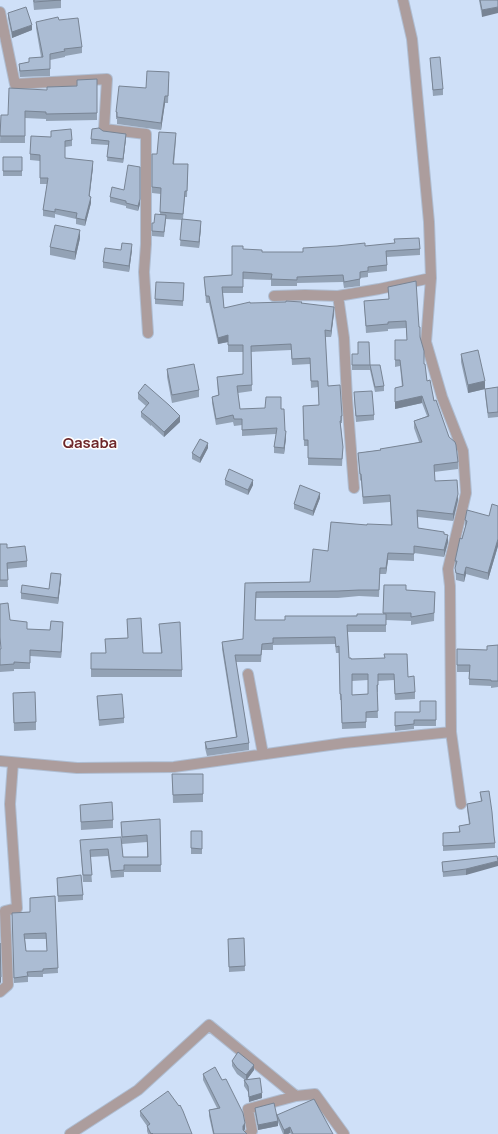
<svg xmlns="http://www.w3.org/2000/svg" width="498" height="1134" viewBox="0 0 498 1134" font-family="Manrope,sans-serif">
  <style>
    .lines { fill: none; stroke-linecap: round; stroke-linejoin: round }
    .minor-casing { stroke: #afbed3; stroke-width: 12 }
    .minor { stroke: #ac9d9d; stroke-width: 10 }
    .wall { fill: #93a2b5; fill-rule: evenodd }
    .shaded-wall { fill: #788494 }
    .building { fill: #abbcd3; stroke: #788494; fill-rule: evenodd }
    .labels { text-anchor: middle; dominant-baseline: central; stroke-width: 3; stroke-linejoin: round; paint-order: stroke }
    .quarter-label { font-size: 15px; font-weight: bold; fill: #6d272a; stroke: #fff }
  </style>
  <rect width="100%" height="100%" fill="#cfe0f8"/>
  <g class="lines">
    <g class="minor-casing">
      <path id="minor" d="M 0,12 L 15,84 L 107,79 L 104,129 L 146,134 L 146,244 L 144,272 L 148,333
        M 274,296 L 305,295 L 338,296 L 379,289 L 431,278
        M 338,296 L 344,338 L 347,398 L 354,488
        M 248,674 L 263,754
        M 451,732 L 461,804
        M 0,761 L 77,768 L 174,767 L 344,743 L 451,732 L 450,586 L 448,569 L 466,493 L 463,451 L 442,397 L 426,342 L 431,278 L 429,222 L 412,39 L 403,0
        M 0,992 L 8,985 L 5,911 L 17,908 L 10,804 L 13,763
        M 70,1134 L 138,1090 L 209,1025 L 296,1096 L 315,1094 L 344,1134
        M 249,1134 L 252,1131 L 248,1109 L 296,1096"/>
    </g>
    <use href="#minor" class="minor"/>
  </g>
  <path class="wall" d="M 33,0 L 61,0 L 61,8 L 34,10 Z
    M 479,0 L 498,0 L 482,17 Z
    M 8,13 L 32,30 L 12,38 L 8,18 Z
    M 59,20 L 82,47 L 82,53 L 65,56 L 65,57 L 50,60 L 50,76 L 20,77 L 19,70 L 19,64 L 29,62 L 41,57 L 36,28 L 36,22 Z
    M 430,58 L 443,89 L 443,95 L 433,96 Z
    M 97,79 L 97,120 L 46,121 L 46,119 L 25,118 L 25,143 L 0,143 L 1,115 L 8,115 L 47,90 L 77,86 Z
    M 169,79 L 168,103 L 165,103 L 161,130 L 117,124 L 117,119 L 116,119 L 116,112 L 146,88 Z
    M 51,131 L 72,140 L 72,146 L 65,147 L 65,158 L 93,167 L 89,197 L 91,203 L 85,226 L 76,224 L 76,219 L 55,214 L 55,218 L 43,216 L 43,210 L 47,184 L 40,184 L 40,161 L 30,160 L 30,154 L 51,137 Z
    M 103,131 L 126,138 L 123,163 L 107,161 L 108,145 L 91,144 L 91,139 Z
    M 176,139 L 174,164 L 188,164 L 187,197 L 185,197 L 183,219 L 201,227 L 199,248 L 180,246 L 182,220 L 166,219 L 164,237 L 152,236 L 152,223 L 154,223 L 160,215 L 161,194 L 152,193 L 152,154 L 157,154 Z
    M 3,157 L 22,157 L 22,176 L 3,176 Z
    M 110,197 L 140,204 L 138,211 L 126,208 L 126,206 L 110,202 Z
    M 80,238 L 75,260 L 50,255 L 50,247 Z
    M 365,246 L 420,249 L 420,255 L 387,257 L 387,271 L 368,273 L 368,277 L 360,278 L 360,286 L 344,288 L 343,282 L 297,283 L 297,286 L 271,286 L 271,280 L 243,279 L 243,293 L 223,293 L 224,308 L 250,303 L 301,303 L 334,313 L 331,337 L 325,337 L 328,386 L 342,416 L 342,423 L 341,423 L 341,427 L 343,447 L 342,466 L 308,465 L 308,446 L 304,446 L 303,406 L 319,405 L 318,387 L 311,388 L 310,364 L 292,365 L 291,350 L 251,352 L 252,391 L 238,393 L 240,409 L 281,409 L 286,438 L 284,454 L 274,453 L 274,447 L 276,434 L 242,436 L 242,425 L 234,426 L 233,422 L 216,425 L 212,403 L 212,397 L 218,395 L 217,377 L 243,374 L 243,352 L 228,352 L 228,342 L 218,344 L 209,303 L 206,303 L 204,277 L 232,275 L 243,249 L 262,252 L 303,252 Z
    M 132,250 L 129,272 L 103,268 L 103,262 Z
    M 184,283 L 183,306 L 155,304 L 155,299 Z
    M 388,287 L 419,327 L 424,364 L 427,381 L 458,462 L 458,469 L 434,472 L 435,481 L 458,500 L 453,521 L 418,517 L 418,528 L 444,534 L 448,542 L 444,557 L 414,553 L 414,561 L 388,560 L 386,574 L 380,574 L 379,597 L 359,596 L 338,598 L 256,598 L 255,620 L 285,620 L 383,614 L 384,585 L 406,590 L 435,592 L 434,621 L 411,625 L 411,621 L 386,620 L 386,632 L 348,632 L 349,658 L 408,677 L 415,692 L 415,699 L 395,700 L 394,680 L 378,681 L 378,692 L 377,692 L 378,718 L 366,718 L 366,728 L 342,729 L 341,700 L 340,700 L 339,653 L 336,653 L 335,644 L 273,645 L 273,650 L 262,650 L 261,662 L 236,662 L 249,743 L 249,750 L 207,756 L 205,748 L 205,742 L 236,737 L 222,649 L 222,642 L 243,639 L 245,583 L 310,582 L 328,551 L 367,525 L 391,525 L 390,502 L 363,504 L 361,480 L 360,481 L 358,453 L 380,450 L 419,442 L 414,428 L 414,421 L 427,416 L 422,403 L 395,409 L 395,388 L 402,387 L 400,366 L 395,367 L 395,340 L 407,340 L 406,328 L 388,329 L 388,331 L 366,333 L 364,301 L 389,299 ZM 368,680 L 368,694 L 352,695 L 352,681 Z
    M 369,342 L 370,370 L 352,370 L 352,354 L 358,354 Z
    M 461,354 L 485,389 L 498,387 L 498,417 L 488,418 L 485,394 L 485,389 L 468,393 L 461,362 Z
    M 370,365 L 384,386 L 384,391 L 375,392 L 370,370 Z
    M 167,369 L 199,390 L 199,397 L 172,403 L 167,377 Z
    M 354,392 L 374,415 L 374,420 L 356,422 L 355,411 Z
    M 138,393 L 180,422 L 164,437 L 151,425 L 151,426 L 141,417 L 141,412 L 146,406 L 138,399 Z
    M 208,448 L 200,463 L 192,459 L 192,453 Z
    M 225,480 L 253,485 L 248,495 L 225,485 Z
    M 320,498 L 313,516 L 294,509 L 294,504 Z
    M 498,506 L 498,546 L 488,580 L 466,574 L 464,582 L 456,580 L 455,561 L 465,527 L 465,520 L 489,516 Z
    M 0,544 L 27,561 L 27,567 L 7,569 L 8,587 L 0,587 Z
    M 61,580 L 58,604 L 21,599 L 21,593 L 49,589 Z
    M 0,604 L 10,620 L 27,629 L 50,630 L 63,628 L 61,658 L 30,656 L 30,669 L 14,669 L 14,671 L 0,672 L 0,649 L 1,649 Z
    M 127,619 L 143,653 L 161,653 L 159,624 L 182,670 L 182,677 L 91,677 L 91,653 L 106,653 L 105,639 L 128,638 Z
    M 498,645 L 498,687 L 491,688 L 491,686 L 469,685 L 469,672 L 457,672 L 457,649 L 487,650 L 487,646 Z
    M 13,693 L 36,722 L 36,730 L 14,731 Z
    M 97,696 L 124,718 L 124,723 L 99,726 Z
    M 436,701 L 436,726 L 414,726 L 414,729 L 395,731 L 395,712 L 420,712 Z
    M 172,774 L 203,774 L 203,802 L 173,803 Z
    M 480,792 L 494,836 L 495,843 L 495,848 L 443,851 L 443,833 L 459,832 L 459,826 L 469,824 L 467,809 L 467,804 L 481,802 Z
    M 80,805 L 113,820 L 113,828 L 81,830 Z
    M 160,819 L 161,872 L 124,872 L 124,877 L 111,878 L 108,856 L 90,857 L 92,882 L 83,882 L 80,840 L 121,837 L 123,857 L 147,857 L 147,842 L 122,844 L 121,822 Z
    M 191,831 L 202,831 L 202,854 L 191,854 Z
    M 497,856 L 466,875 L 443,877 L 442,862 Z
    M 57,878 L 83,895 L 83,900 L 58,902 Z
    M 55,896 L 58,973 L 43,974 L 43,977 L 28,977 L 28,982 L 14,983 L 12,913 L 30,912 L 30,898 ZM 25,939 L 46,939 L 47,951 L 26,951 Z
    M 244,938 L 245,971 L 229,972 L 228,939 Z
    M 232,1061 L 254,1070 L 246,1080 L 262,1098 L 249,1102 L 248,1092 L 244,1086 L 244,1080 L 245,1080 L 237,1074 L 232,1066 Z
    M 203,1074 L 245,1129 L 244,1131 L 247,1134 L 213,1134 L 209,1116 L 209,1110 L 217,1108 L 203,1080 Z
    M 255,1108 L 277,1119 L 277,1115 L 333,1134 L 291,1134 L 290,1133 L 288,1134 L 283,1134 L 278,1122 L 278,1126 L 258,1130 L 255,1114 Z
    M 140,1111 L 192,1134 L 148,1134 L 147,1131 L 147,1126 L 140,1116 Z"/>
  <path class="shaded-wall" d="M 498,7 L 498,13 L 482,17 L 482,10 Z
    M 32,25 L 32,30 L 12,38 L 12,32 Z
    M 165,96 L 165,103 L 161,130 L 161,123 Z
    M 126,134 L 126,138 L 123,163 L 123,159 Z
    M 93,161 L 93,167 L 89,202 L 89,196 Z
    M 91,197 L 91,203 L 85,226 L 85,220 Z
    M 140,199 L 140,204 L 138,211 L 138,206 Z
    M 201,221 L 201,227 L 199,248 L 199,242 Z
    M 80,230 L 80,238 L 75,260 L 75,252 Z
    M 132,244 L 132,250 L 129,272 L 129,266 Z
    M 334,307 L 334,313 L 331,337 L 331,331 Z
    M 228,335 L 228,342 L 218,344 L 218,338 Z
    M 485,381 L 485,389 L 468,393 L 468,385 Z
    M 422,396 L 422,403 L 395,409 L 395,402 Z
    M 180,416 L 180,422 L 164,437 L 164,432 Z
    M 286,431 L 286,438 L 284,454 L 284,448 Z
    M 208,443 L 208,448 L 200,463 L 200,458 Z
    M 253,480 L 253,485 L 248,495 L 248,490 Z
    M 320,493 L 320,498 L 313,516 L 313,511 Z
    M 458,494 L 458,500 L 453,521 L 453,514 Z
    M 448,535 L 448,542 L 444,557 L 444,550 Z
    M 498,539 L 498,546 L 488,580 L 488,573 Z
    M 388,553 L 388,560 L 386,574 L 386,568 Z
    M 466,567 L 466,574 L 464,582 L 464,575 Z
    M 61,574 L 61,580 L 58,604 L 58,598 Z
    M 63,622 L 63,628 L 61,658 L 61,652 Z
    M 498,861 L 498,866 L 466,875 L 466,869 Z
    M 1,977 L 1,982 L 0,984 L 0,978 Z
    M 254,1065 L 254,1070 L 246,1081 L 246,1075 Z
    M 262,1093 L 262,1098 L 249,1102 L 249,1097 Z
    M 278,1121 L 278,1126 L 258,1130 L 258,1125 Z
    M 245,1123 L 245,1129 L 243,1132 L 243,1126 Z
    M 290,1127 L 290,1133 L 288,1134 L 284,1134 L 284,1130 Z"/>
  <path class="building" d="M 34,0 L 61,0 L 34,2 Z
    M 480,0 L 498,0 L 498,7 L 482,10 Z
    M 26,7 L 32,25 L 12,32 L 8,13 Z
    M 58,17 L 59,20 L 78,18 L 82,47 L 64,49 L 65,51 L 50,54 L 50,69 L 20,71 L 19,64 L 29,62 L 29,58 L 43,57 L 36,22 Z
    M 440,57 L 443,89 L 433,90 L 430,58 Z
    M 147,71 L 169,72 L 168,96 L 165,96 L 161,123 L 117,117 L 117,112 L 116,112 L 119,86 L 146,88 Z
    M 97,79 L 97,113 L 46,114 L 46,112 L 25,111 L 25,136 L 0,136 L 1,115 L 8,115 L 9,88 L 47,90 L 47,87 L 77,86 L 77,80 Z
    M 99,128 L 103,131 L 126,134 L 123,159 L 107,157 L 109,141 L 91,139 L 92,129 Z
    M 71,129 L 72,140 L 65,141 L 65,158 L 93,161 L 89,196 L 91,197 L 85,220 L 76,218 L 77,213 L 55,209 L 55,212 L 43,210 L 48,178 L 40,178 L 40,155 L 30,154 L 31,136 L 51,137 L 51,131 Z
    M 159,132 L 176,133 L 173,164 L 188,164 L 187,191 L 185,191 L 183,214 L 160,212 L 161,188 L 152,187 L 152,154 L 157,154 Z
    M 3,157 L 22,157 L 22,171 L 3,171 Z
    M 128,165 L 140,167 L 140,199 L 138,206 L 126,203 L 126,201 L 110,197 L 112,187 L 124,190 Z
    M 155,214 L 166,215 L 164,232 L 152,231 L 152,223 L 154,223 Z
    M 182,219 L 201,221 L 199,242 L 180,240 Z
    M 55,225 L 80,230 L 75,252 L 50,247 Z
    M 419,238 L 420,249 L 386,251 L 387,265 L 368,267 L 368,271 L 360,272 L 360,279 L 344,282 L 343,275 L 297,277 L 297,280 L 271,279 L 272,274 L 243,272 L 243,287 L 222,287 L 224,308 L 250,302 L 250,303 L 286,302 L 286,301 L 302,302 L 301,303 L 334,307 L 331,331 L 325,330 L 328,386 L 340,385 L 342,416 L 341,416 L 341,421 L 340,421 L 343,447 L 342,459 L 308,458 L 308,440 L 304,440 L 303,406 L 319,405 L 318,381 L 311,381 L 310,358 L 292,359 L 291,344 L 251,346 L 252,385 L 237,386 L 240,409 L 265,408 L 266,397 L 281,397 L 281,409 L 284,409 L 285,431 L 286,431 L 284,448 L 274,447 L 277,428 L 242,430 L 242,419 L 234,419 L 233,415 L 216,419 L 212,397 L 219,395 L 217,377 L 243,374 L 243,345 L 228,345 L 228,335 L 218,338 L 209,296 L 206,296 L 204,277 L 232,275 L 232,246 L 243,246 L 243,249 L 262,250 L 262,252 L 303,252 L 303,248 L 337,246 L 365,243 L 365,246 L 395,243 L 394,239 Z
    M 122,243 L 132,244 L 129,266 L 103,262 L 105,248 L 121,250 Z
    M 416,281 L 419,327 L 420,327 L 420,337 L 424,351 L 424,364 L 425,364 L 427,381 L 430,380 L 434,401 L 436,400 L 449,437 L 455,442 L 456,445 L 458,462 L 434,465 L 435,481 L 457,480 L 458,494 L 453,514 L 417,510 L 418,528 L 444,532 L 444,534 L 448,535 L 444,550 L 414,546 L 414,554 L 388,553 L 386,568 L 380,568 L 379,590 L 359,590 L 338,591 L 256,592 L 255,620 L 285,620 L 285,616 L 357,616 L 357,614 L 386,614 L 386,625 L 347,625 L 349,658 L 351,658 L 351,659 L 385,658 L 384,654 L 407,654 L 408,677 L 414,676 L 415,692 L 395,694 L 394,674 L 378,674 L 378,685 L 377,685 L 378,711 L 366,712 L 366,722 L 342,723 L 341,694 L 340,694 L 339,646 L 336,647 L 335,637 L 273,638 L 273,643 L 262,644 L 261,655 L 235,655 L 249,743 L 207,749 L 205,742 L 237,737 L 222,642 L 243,639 L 245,583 L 310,582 L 313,549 L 328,551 L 331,522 L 367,525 L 367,524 L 392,525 L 390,495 L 363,497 L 361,474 L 360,474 L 358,453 L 381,450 L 380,449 L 422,442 L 414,421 L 429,416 L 422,396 L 395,402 L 395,388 L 403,386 L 400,360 L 395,360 L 395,340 L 407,340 L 406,321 L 388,322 L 388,324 L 366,326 L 364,301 L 389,299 L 388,287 ZM 352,674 L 368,674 L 368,694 L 352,695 Z
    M 156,282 L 184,283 L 183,301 L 155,299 Z
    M 358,342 L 369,342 L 370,365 L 352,365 L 352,354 L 358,354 Z
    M 478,350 L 485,381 L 468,385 L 461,354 Z
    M 194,364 L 199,390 L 172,395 L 167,369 Z
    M 370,365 L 380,365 L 384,386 L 375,387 Z
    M 145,384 L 169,405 L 180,416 L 164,432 L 151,420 L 141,412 L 149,403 L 138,393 Z
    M 498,387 L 498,412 L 488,413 L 485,389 Z
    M 372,391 L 374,415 L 356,416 L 355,405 L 354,392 Z
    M 200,439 L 208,443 L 200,458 L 192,453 Z
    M 229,469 L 253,480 L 248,490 L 225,480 Z
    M 300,485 L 320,493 L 313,511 L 294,504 Z
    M 492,504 L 498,506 L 498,539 L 488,573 L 466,567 L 464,575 L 456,573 L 455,568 L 457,561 L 455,561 L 460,538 L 462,539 L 467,521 L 465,520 L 467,510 L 489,516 Z
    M 0,544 L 7,544 L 7,548 L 25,546 L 27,561 L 7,563 L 8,580 L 0,580 Z
    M 51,573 L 61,574 L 58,598 L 21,593 L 22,585 L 49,589 Z
    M 384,585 L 406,585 L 406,590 L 435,592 L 434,613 L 411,617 L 411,613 L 383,613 Z
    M 8,603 L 10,620 L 27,622 L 27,629 L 50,630 L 51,621 L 63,622 L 61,652 L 30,650 L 30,663 L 14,662 L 14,664 L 0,665 L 0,649 L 1,649 L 0,637 L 0,604 Z
    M 141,618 L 143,653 L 162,653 L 159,624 L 180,622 L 182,670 L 91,669 L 91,653 L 106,653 L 105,639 L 128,638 L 127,619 Z
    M 498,645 L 498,681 L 491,681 L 491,680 L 469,679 L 470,665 L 457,665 L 457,649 L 487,650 L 487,646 Z
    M 35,692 L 36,722 L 14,723 L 13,693 Z
    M 122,694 L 124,718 L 99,720 L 97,696 Z
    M 420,701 L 436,701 L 436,720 L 414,720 L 414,724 L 395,726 L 395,712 L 420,712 Z
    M 172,774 L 203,774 L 203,794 L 173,795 Z
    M 489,791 L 492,812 L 494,836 L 495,843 L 443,846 L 443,833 L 460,832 L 459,826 L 470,824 L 467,804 L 482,801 L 480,792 Z
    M 112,802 L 113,820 L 81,822 L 80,805 Z
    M 160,819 L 161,865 L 124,865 L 124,870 L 111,871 L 108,849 L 90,850 L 92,875 L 83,875 L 80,840 L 121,837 L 123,857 L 148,857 L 147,835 L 122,837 L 121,822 Z
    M 191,831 L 202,831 L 202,849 L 191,848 Z
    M 497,856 L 498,861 L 466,869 L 443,872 L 442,862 Z
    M 81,875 L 83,895 L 58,896 L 57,878 Z
    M 55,896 L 58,968 L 43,969 L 43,971 L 27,972 L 28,976 L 14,978 L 12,913 L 30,912 L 30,898 ZM 46,933 L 47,951 L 26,951 L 24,934 Z
    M 244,938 L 245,966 L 229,967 L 228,939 Z
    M 0,943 L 1,977 L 0,978 Z
    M 238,1052 L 254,1065 L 246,1075 L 237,1068 L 232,1061 Z
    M 215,1067 L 222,1080 L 226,1079 L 243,1113 L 245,1123 L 243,1126 L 243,1130 L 247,1134 L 214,1134 L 209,1110 L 220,1108 L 203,1074 Z
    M 260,1078 L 262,1093 L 249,1097 L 248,1086 L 244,1080 Z
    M 168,1091 L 179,1106 L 180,1105 L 183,1111 L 192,1134 L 153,1134 L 152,1133 L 151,1134 L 147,1126 L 150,1124 L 140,1111 Z
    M 314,1099 L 333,1134 L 293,1134 L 290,1127 L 284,1130 L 277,1115 Z
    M 274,1103 L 278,1121 L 258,1125 L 255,1108 Z"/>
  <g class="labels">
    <g class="quarter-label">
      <text x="90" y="442">Qasaba</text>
    </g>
  </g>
</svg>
